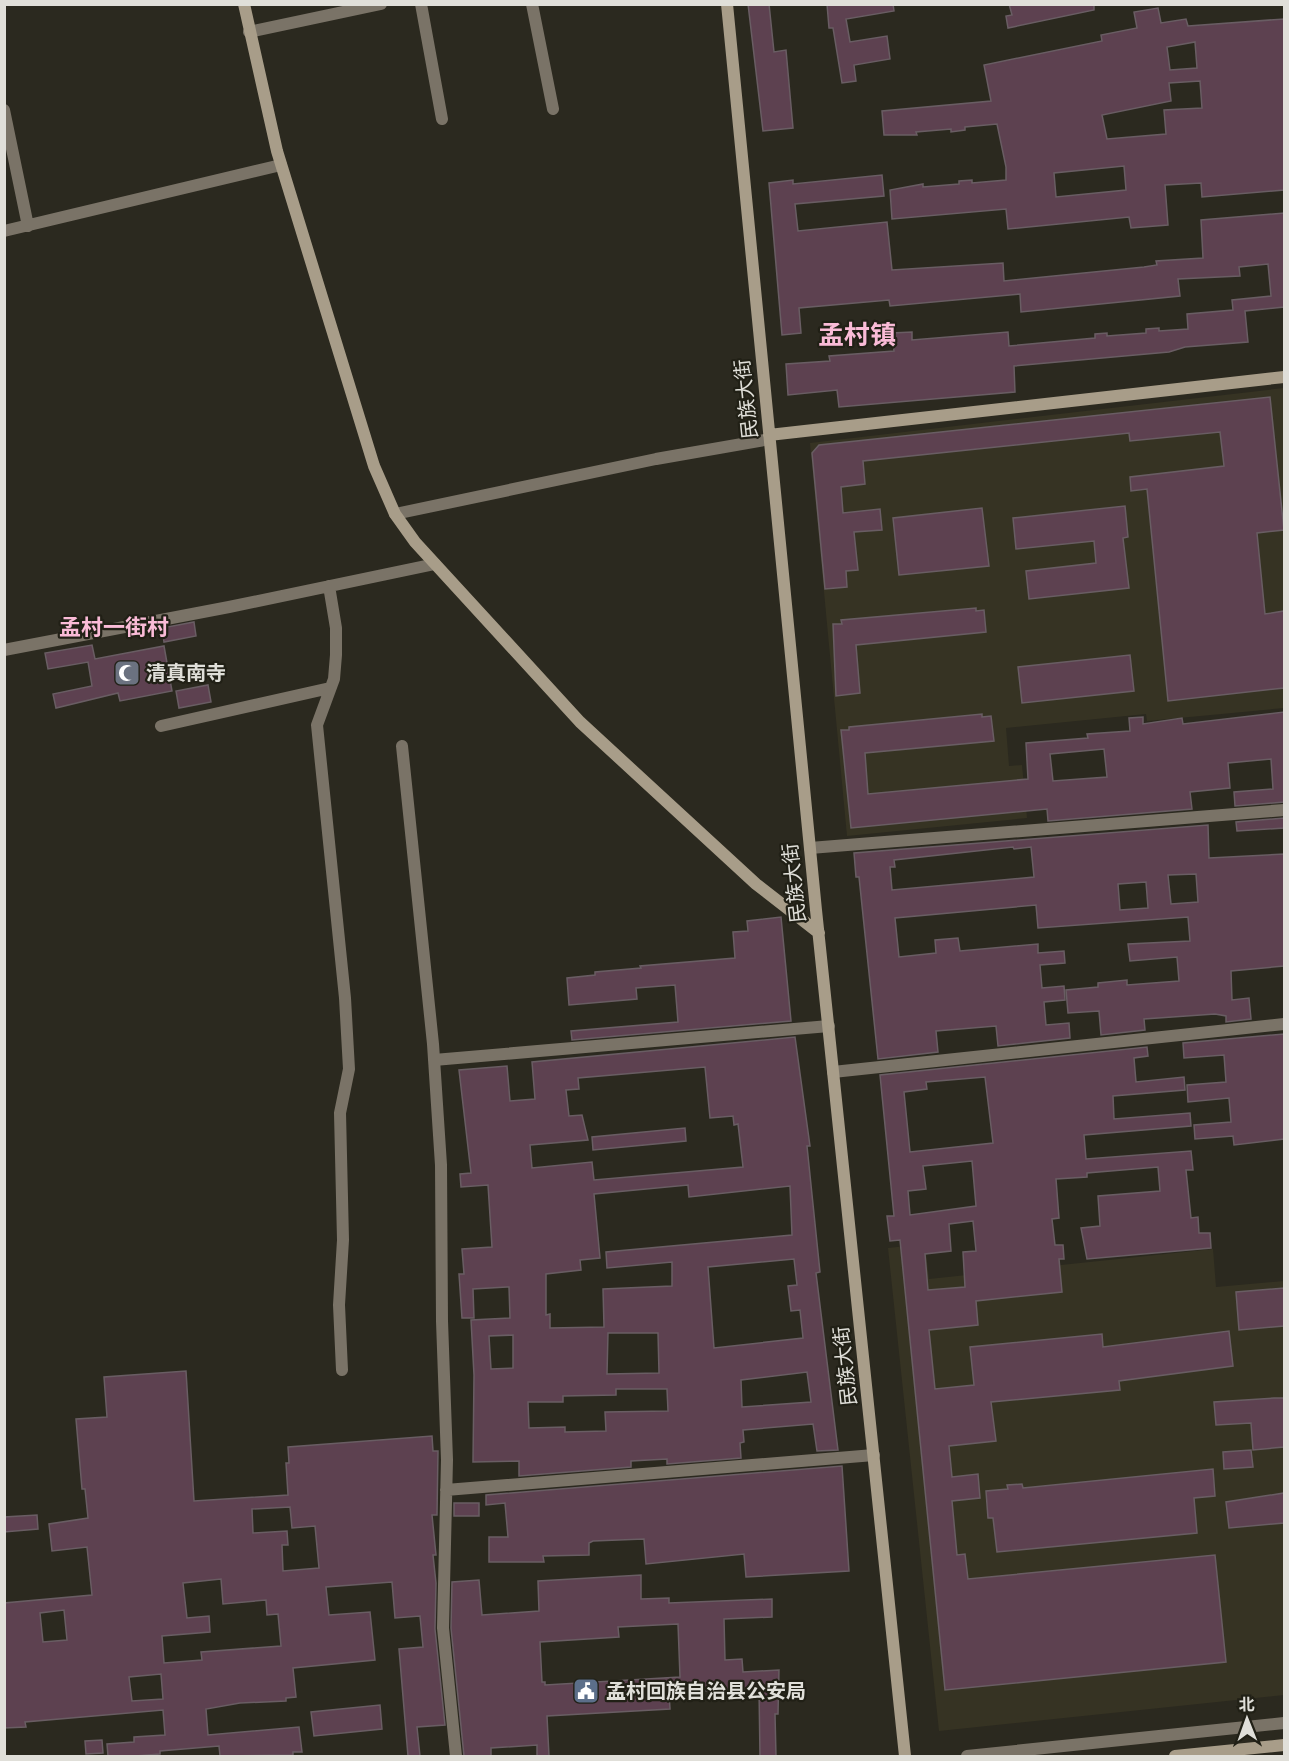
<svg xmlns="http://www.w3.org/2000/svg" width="1289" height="1761" viewBox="0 0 1289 1761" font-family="Helvetica,'Noto Sans SC',sans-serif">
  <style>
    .built { fill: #363323 }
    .building { fill: #5d4150; stroke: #695d63; stroke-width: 1.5; fill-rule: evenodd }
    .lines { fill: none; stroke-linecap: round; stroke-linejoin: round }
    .street { stroke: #7a7367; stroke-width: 12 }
    .secondary { stroke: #a89d89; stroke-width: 12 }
    .labels { text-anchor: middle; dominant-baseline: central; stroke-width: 4.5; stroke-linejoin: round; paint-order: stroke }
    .street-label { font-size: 20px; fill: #e0dfd9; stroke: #212016 }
    .poi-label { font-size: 20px; font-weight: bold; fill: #e0dfd9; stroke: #212016; text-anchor: start }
    .quarter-label { font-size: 22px; font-weight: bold; fill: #fabbd7; stroke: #212016 }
    .district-label { font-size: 26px; font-weight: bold; fill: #fabbd7; stroke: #212016 }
  </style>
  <rect width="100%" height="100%" fill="#2b291f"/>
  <path class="built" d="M 1284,388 L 1284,708 L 1147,721 L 1146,714 L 1006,728 L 1009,766 L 1022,765 L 1027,818 L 847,836 L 810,443 Z
    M 925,1244 L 929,1279 L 1213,1249 L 1216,1287 L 1284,1281 L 1284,1695 L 939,1731 L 888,1248 Z"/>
  <path class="building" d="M 748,4 L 769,4 L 774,52 L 786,50 L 793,128 L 763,131 Z
    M 827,4 L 893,4 L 894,11 L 846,19 L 850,42 L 887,36 L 890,59 L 854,65 L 856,81 L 842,83 L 833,28 L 829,28 Z
    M 1009,4 L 1094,4 L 1094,10 L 1008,28 L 1006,16 L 1012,15 Z
    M 1158,8 L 1161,23 L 1186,19 L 1188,26 L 1284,19 L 1284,190 L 1202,197 L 1201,183 L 1165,185 L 1168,225 L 1131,228 L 1129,217 L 1008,229 L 1006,209 L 892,219 L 890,190 L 923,184 L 923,187 L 959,184 L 959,181 L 972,180 L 972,183 L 1006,180 L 1006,167 L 997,124 L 965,127 L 965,130 L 951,132 L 951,129 L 916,132 L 917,135 L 884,135 L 882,111 L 991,101 L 984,65 L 1102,41 L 1101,35 L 1137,28 L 1134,12 ZM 1195,42 L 1197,68 L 1170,70 L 1167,47 ZM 1200,81 L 1202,108 L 1164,110 L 1166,134 L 1107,139 L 1102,115 L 1171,101 L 1169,83 ZM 1124,166 L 1126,190 L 1056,197 L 1054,173 Z
    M 882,175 L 884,196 L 795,204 L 798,231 L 887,222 L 892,270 L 1003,263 L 1004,281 L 1144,267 L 1157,265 L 1156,261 L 1203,258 L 1201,220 L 1284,213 L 1284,307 L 1245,311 L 1248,342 L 1185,347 L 1169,352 L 1014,366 L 1015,392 L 839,407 L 837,390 L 788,395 L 786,364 L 830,361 L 829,356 L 894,351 L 892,333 L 912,332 L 912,340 L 1008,332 L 1009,346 L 1095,338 L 1095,334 L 1107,333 L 1107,336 L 1146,333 L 1146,329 L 1159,328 L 1159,331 L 1188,329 L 1187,314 L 1233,310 L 1232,300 L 1271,296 L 1268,264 L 1239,267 L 1240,276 L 1178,279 L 1180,296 L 1021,312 L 1020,294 L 890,306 L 889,300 L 799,308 L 801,333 L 782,335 L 769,183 L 793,180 L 793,184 Z
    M 1270,397 L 1284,530 L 1257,533 L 1265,614 L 1284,611 L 1284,688 L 1168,701 L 1147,489 L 1131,491 L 1130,477 L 1224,466 L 1220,432 L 1130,441 L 1129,433 L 863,461 L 865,484 L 841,487 L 843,513 L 880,509 L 882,530 L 854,532 L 858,570 L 846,571 L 847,587 L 825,589 L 812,453 L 819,445 Z
    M 1125,506 L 1128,537 L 1123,538 L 1129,588 L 1029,599 L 1026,571 L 1096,563 L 1094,541 L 1016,549 L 1013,518 Z
    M 982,508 L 989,566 L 899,575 L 893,518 Z
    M 976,608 L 976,611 L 984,610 L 986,632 L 856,645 L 860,693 L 836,696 L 833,624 L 842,624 L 841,620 Z
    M 194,622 L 196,636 L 164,642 L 162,628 Z
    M 92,645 L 95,659 L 164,646 L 172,691 L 120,701 L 118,693 L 56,708 L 53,694 L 92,686 L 88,662 L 48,669 L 45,653 Z
    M 1130,655 L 1134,691 L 1022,703 L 1018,667 Z
    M 208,685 L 211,702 L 179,708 L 176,691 Z
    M 1284,712 L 1284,802 L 1235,806 L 1234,792 L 1273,789 L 1271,759 L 1228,763 L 1230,788 L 1190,792 L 1192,809 L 1048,821 L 1047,809 L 851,828 L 841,730 L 849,730 L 849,727 L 982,714 L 982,717 L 991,716 L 994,741 L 865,753 L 868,794 L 1028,779 L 1026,743 L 1088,738 L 1087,734 L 1130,731 L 1129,718 L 1143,717 L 1143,724 L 1182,718 L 1183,724 ZM 1104,749 L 1107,777 L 1053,781 L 1050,754 Z
    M 1284,818 L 1284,828 L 1237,831 L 1236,822 Z
    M 1208,825 L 1209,858 L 1284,854 L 1284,966 L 1231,971 L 1232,1000 L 1249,998 L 1251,1019 L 1226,1022 L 1226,1016 L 1215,1014 L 1144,1019 L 1145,1030 L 1101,1035 L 1099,1011 L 1068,1013 L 1066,990 L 1098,987 L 1098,983 L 1127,980 L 1127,985 L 1179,981 L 1177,957 L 1130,961 L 1128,944 L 1190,941 L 1188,917 L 1038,928 L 1036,905 L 895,918 L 899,957 L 936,953 L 935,940 L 958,938 L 960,951 L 1038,944 L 1038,953 L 1064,951 L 1065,963 L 1040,965 L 1042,988 L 1064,986 L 1065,1000 L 1044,1002 L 1046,1025 L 1069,1023 L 1070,1038 L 998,1046 L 996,1026 L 936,1031 L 938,1052 L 878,1059 L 859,877 L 856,877 L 854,853 ZM 1013,847 L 1014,849 L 1031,847 L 1034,877 L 892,890 L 890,867 L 895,867 L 894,860 ZM 1196,874 L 1198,902 L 1171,904 L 1168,875 ZM 1146,882 L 1148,908 L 1120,910 L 1118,884 Z
    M 781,917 L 791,1021 L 572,1040 L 571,1031 L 678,1022 L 675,985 L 636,988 L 637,999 L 569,1005 L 567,978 L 595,975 L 595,972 L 641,968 L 640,966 L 735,958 L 733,932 L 748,931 L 747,921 Z
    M 1284,1034 L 1284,1139 L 1234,1145 L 1233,1136 L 1195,1139 L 1194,1125 L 1231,1122 L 1229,1098 L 1188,1102 L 1187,1085 L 1226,1082 L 1224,1055 L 1184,1058 L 1183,1043 Z
    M 795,1037 L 810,1146 L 807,1146 L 820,1272 L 816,1273 L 838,1450 L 817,1451 L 813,1424 L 743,1430 L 744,1442 L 740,1443 L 741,1458 L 667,1464 L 667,1459 L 631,1461 L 631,1467 L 519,1476 L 519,1461 L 473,1462 L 474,1375 L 471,1320 L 510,1318 L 509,1287 L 507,1287 L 473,1289 L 474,1318 L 462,1318 L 459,1274 L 464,1274 L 462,1249 L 492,1247 L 488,1185 L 461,1187 L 460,1174 L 471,1173 L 459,1070 L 507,1066 L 510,1101 L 535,1099 L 532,1062 ZM 705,1067 L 710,1118 L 733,1116 L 734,1125 L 738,1124 L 743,1167 L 594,1180 L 592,1162 L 532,1168 L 530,1145 L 588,1140 L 582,1115 L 569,1116 L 566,1090 L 579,1089 L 578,1078 ZM 688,1185 L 689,1197 L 790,1186 L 792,1235 L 606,1252 L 607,1268 L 672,1262 L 672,1286 L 603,1289 L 604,1327 L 550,1328 L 550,1314 L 546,1315 L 546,1274 L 581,1270 L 580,1260 L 600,1258 L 594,1194 ZM 794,1259 L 797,1285 L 788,1286 L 791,1311 L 800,1310 L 803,1338 L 714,1348 L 708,1267 ZM 608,1333 L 658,1333 L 659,1373 L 607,1374 ZM 513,1335 L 513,1368 L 491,1369 L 489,1336 ZM 807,1372 L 811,1402 L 742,1407 L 741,1380 ZM 616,1389 L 667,1389 L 668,1411 L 605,1412 L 606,1431 L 565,1432 L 565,1427 L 529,1428 L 528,1402 L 563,1402 L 563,1396 L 616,1395 Z
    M 1147,1047 L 1148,1056 L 1134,1058 L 1136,1082 L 1184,1077 L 1185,1090 L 1113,1096 L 1114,1119 L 1190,1113 L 1191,1126 L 1084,1135 L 1086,1159 L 1191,1151 L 1193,1170 L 1186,1170 L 1191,1218 L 1198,1217 L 1199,1233 L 1210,1233 L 1211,1248 L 1087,1259 L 1081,1228 L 1100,1226 L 1098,1196 L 1160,1191 L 1158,1167 L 1087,1173 L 1087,1177 L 1056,1179 L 1059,1218 L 1052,1219 L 1055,1245 L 1063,1245 L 1064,1259 L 1059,1259 L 1062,1292 L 976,1301 L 978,1325 L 929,1330 L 935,1389 L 974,1385 L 970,1347 L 1102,1334 L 1103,1347 L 1229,1331 L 1233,1366 L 1119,1381 L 1120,1390 L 991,1402 L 996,1441 L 949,1446 L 952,1477 L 978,1474 L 980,1498 L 952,1501 L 957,1555 L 965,1554 L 968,1579 L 1215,1555 L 1226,1662 L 945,1690 L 900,1240 L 890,1241 L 887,1216 L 894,1216 L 880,1075 ZM 985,1077 L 993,1143 L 910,1152 L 904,1092 L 927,1089 L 926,1082 ZM 972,1161 L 976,1206 L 910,1215 L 908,1191 L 926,1189 L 923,1166 ZM 973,1221 L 976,1251 L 963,1252 L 965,1287 L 928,1290 L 925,1254 L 951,1251 L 949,1224 Z
    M 685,1128 L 686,1141 L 593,1150 L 592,1137 Z
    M 1284,1288 L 1284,1326 L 1239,1330 L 1236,1292 Z
    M 186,1371 L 194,1501 L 288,1495 L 286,1463 L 289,1463 L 288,1447 L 432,1436 L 433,1451 L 438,1451 L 437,1515 L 432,1515 L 436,1555 L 433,1555 L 436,1583 L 435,1629 L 445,1725 L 417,1727 L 420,1756 L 408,1756 L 399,1649 L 423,1647 L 420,1616 L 395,1618 L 392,1582 L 326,1587 L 329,1615 L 370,1612 L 375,1660 L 293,1668 L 296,1697 L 286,1698 L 286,1701 L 240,1703 L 206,1709 L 208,1735 L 299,1727 L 302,1752 L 293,1752 L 293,1755 L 220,1756 L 219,1746 L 160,1751 L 160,1754 L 135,1756 L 108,1756 L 107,1744 L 134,1742 L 134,1737 L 165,1735 L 163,1710 L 25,1722 L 26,1727 L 4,1728 L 4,1603 L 92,1595 L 87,1547 L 52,1551 L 49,1524 L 88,1518 L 85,1489 L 82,1489 L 76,1419 L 107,1417 L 104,1377 ZM 290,1507 L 292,1528 L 315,1526 L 319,1568 L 283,1571 L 282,1545 L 288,1545 L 287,1531 L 253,1533 L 252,1509 ZM 221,1579 L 223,1604 L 266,1600 L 267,1615 L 278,1614 L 281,1646 L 201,1652 L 202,1660 L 164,1663 L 162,1636 L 210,1632 L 209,1616 L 187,1618 L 183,1583 ZM 64,1610 L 67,1640 L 43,1642 L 40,1613 ZM 161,1674 L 163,1699 L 132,1701 L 129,1677 Z
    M 1274,1398 L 1284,1398 L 1284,1447 L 1253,1450 L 1251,1423 L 1216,1425 L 1214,1402 Z
    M 1251,1450 L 1253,1467 L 1224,1469 L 1223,1452 Z
    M 842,1466 L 849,1571 L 746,1577 L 744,1554 L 646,1564 L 644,1539 L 593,1541 L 589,1543 L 589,1555 L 543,1556 L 544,1562 L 489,1562 L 489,1537 L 508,1537 L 505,1503 L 486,1505 L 486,1495 Z
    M 1213,1469 L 1215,1496 L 1194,1498 L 1197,1533 L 997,1552 L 993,1518 L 988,1518 L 986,1491 L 1008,1489 L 1007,1485 L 1022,1484 L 1023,1488 Z
    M 1284,1493 L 1284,1523 L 1229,1528 L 1226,1502 Z
    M 454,1503 L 479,1503 L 479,1516 L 454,1516 Z
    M 37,1515 L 38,1529 L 4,1532 L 4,1517 Z
    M 641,1575 L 641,1599 L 669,1598 L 669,1603 L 772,1599 L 772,1617 L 724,1619 L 725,1660 L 742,1659 L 743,1672 L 779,1670 L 778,1714 L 775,1714 L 776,1756 L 760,1756 L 759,1689 L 669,1692 L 670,1709 L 547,1716 L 549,1756 L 537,1756 L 537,1745 L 491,1748 L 491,1756 L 464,1756 L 451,1628 L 452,1582 L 479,1580 L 482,1615 L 539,1611 L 538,1581 ZM 678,1624 L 680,1677 L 545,1685 L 545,1682 L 542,1682 L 540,1642 L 619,1637 L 618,1627 Z
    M 380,1705 L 382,1729 L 314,1736 L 311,1712 Z
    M 102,1740 L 103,1753 L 86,1754 L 85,1741 Z"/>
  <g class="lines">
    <path class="street" d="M 421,4 L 442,119
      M 532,4 L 553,109
      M 249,32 L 381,4
      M 4,110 L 28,226
      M 4,231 L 281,165
      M 395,514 L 656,459 L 770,439
      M 329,586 L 336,628 L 336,655 L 334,679 L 317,725 L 345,998 L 349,1069 L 340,1113 L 343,1240 L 339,1305 L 342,1370
      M 4,650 L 229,607 L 435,564
      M 161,726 L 330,688
      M 402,746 L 433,1044 L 441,1165 L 442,1321 L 447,1460 L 443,1628 L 456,1756
      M 810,848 L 1284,810
      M 434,1060 L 829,1026
      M 833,1072 L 1284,1024
      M 446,1490 L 874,1455
      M 967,1756 L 1284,1723"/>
    <path class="secondary" d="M 244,4 L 277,151 L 374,466 L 395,514 L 415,542 L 580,722 L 756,884 L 819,933
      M 727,4 L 816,910 L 905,1756
      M 769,435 L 1284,377
      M 1175,1756 L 1284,1745"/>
  </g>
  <defs>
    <g id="mosque-square" transform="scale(1.35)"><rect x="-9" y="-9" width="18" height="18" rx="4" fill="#6b7280" stroke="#212016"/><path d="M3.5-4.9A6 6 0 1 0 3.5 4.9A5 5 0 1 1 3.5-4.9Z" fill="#fff"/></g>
    <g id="civic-square" transform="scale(1.35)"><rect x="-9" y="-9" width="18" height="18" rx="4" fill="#5c6f8a" stroke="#212016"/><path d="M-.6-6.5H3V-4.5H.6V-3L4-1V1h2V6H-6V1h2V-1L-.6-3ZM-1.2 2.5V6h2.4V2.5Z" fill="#fff"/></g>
  </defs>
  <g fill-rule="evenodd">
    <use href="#mosque-square" x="127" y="673"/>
    <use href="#civic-square" x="586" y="1691"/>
  </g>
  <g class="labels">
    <g class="street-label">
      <text transform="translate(746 399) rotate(-96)">民族大街</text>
      <text transform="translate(794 883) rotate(-96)">民族大街</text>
      <text transform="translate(845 1366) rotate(-96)">民族大街</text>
    </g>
    <g class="poi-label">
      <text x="146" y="673">清真南寺</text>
      <text x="606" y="1691">孟村回族自治县公安局</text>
    </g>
    <g class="quarter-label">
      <text x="114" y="627">孟村一街村</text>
    </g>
    <g class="district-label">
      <text x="857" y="335">孟村镇</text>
    </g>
  </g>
  <rect width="1289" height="1761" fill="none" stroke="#e0dfd9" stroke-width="12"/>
  <g transform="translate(1247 1719) rotate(359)" stroke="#212016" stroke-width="4.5" paint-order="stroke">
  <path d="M0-4.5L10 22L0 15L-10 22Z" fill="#e0dfd9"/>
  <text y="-9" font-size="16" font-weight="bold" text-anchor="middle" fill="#e0dfd9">北</text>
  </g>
</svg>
